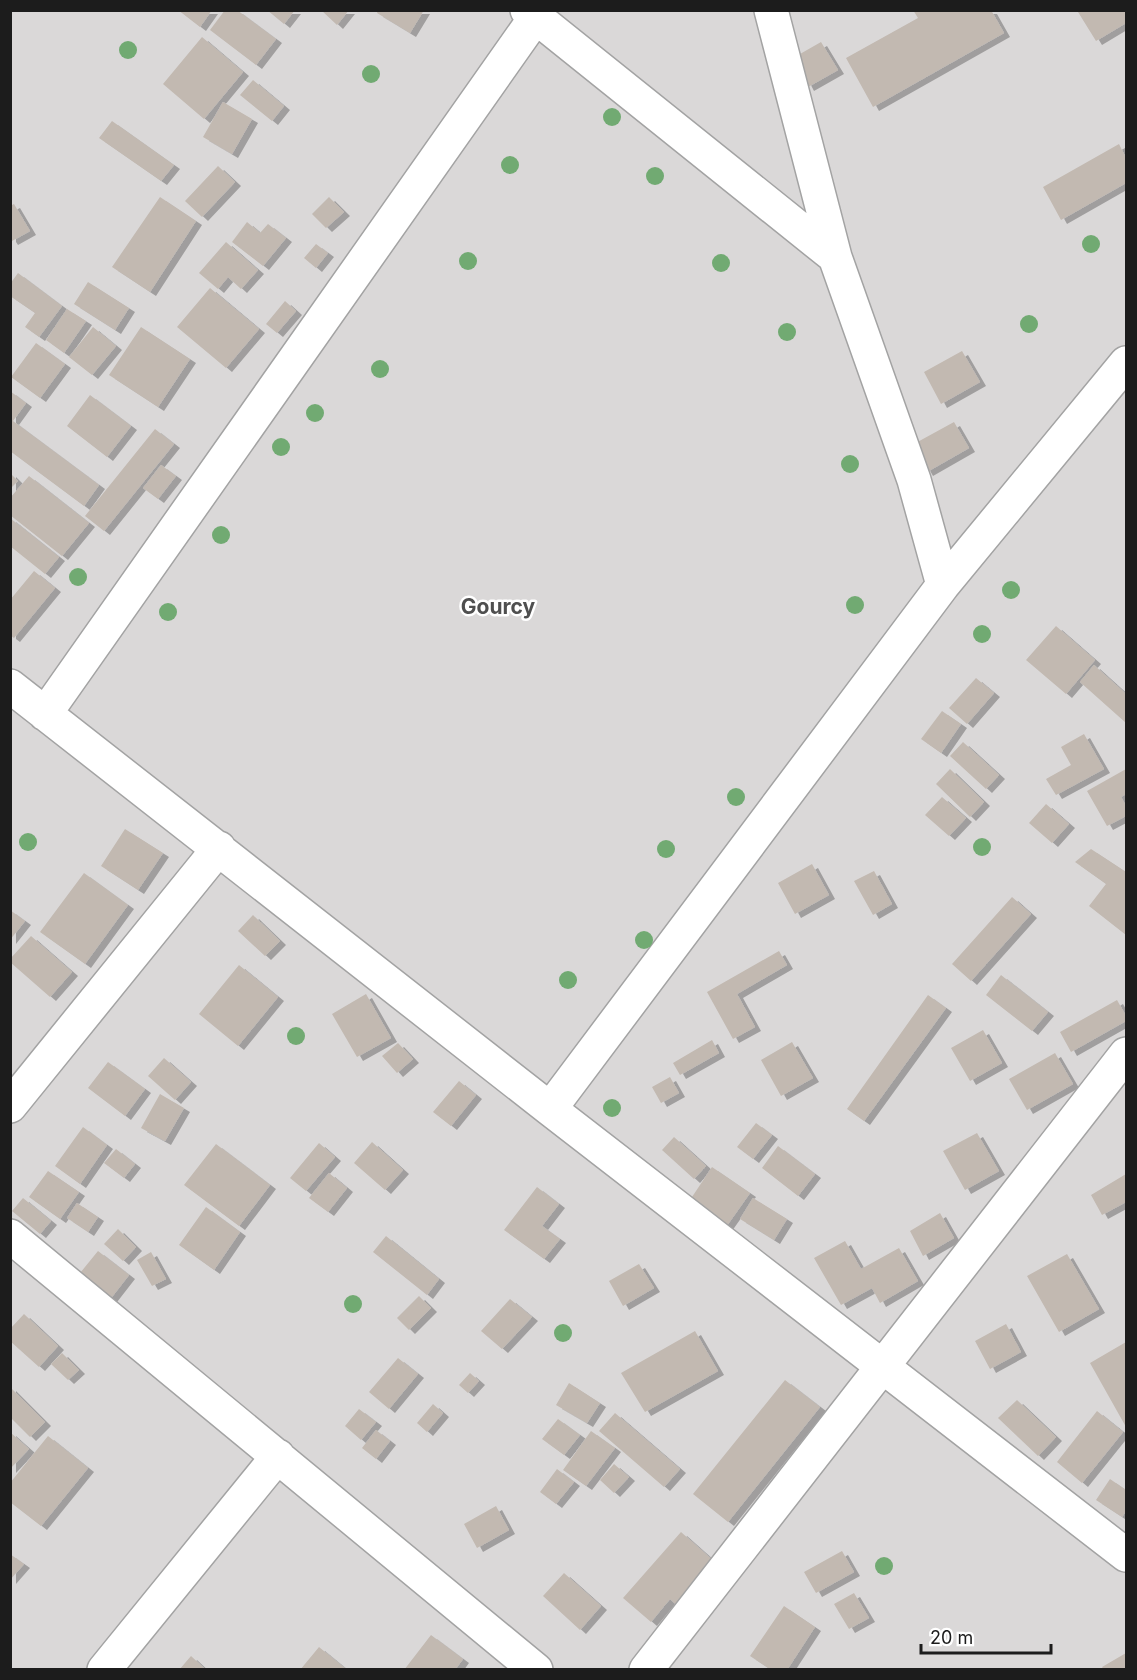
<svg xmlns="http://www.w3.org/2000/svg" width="1137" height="1680" viewBox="0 0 1137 1680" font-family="Inter,sans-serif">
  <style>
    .residential { fill: #dad8d8 }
    .building { fill: #c2b9b1; filter: url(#shadow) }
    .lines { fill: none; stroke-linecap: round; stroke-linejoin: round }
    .street-casing { stroke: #a3a3a3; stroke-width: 36 }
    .street { stroke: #fff; stroke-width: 33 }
    .tree { fill: #71aa72 }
    .labels { text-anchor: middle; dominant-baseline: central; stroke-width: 5; stroke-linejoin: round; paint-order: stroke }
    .district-label { font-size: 21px; font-weight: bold; fill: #4f4f4f; stroke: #fff }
  </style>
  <defs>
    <filter id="shadow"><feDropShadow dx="6" dy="4" stdDeviation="0" flood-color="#0004"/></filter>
  </defs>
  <rect width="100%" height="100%" fill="#ede9e1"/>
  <path class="residential" d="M 11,11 L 1126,11 L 1126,1669 L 11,1669 Z"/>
  <path class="building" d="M 178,10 L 212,10 L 200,27 Z
    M 225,10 L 237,10 L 276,39 L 256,65 L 210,30 Z
    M 267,10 L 295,10 L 284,24 Z
    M 321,10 L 349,10 L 337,25 Z
    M 378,10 L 424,10 L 410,33 L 377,13 Z
    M 913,10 L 991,10 L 1004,33 L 873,107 L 846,58 L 918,18 Z
    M 1081,10 L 1126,10 L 1126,23 L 1096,41 L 1078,12 Z
    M 202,37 L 243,72 L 204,119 L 163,84 Z
    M 821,42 L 838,70 L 808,87 L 793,58 Z
    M 253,80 L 284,106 L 272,121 L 240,95 Z
    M 223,102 L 252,119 L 232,154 L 203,137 Z
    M 112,121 L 174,165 L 161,181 L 99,138 Z
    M 1119,144 L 1126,158 L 1126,183 L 1061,220 L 1043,187 Z
    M 218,166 L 235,182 L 202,217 L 185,201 Z
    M 160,197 L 196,221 L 150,292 L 112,267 Z
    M 329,197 L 344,212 L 326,228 L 312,214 Z
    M 14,204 L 30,231 L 12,241 L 10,238 L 10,206 Z
    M 247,222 L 260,233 L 268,224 L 286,238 L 263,266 L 232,242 Z
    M 226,242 L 258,270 L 241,289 L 228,277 L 218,289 L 199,273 Z
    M 316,244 L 328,253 L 316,268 L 304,258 Z
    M 18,273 L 62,306 L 39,337 L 25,327 L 35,313 L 10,296 L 10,284 Z
    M 88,282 L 129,308 L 115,330 L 74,304 Z
    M 210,288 L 259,329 L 226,368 L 177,327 Z
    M 285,301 L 296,311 L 277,333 L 266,324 Z
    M 67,309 L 86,321 L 64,353 L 46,340 Z
    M 93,327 L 116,346 L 92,375 L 69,357 Z
    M 141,327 L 190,359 L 158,407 L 109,375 Z
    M 36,343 L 65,364 L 40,398 L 11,377 Z
    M 962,351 L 980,382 L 941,404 L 924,372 Z
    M 10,391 L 26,403 L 13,421 L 99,485 L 84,506 L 10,451 Z
    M 90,395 L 131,426 L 107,457 L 67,426 Z
    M 954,422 L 969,448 L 927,472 L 912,445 Z
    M 155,429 L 174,444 L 104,531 L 85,516 Z
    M 161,465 L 176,476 L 158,499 L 143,488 Z
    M 10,473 L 18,481 L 10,489 Z
    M 29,476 L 89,523 L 62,556 L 10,515 L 10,498 Z
    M 10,518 L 59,557 L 45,574 L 10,546 Z
    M 34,571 L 55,588 L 14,638 L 10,635 L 10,600 Z
    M 1056,626 L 1095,660 L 1066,694 L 1026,660 Z
    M 1094,665 L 1126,694 L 1126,723 L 1080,682 Z
    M 976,678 L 994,693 L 967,724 L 949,708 Z
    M 942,711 L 961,724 L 941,753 L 921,739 Z
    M 1084,734 L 1104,769 L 1056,795 L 1046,779 L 1071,765 L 1061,747 Z
    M 963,742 L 999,775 L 986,789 L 950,756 Z
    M 950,769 L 984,802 L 970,817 L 936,784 Z
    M 1126,769 L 1126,794 L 1121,797 L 1126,806 L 1126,816 L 1107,826 L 1087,791 Z
    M 942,797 L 966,818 L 949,836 L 925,815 Z
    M 1046,804 L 1069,824 L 1052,843 L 1029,823 Z
    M 125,829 L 163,853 L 138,890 L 101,866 Z
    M 1091,849 L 1126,872 L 1126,935 L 1089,906 L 1106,884 L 1075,862 Z
    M 812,864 L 829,895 L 795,914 L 778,883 Z
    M 874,871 L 892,904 L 873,915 L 854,881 Z
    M 84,873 L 128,905 L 85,964 L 40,932 Z
    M 1012,897 L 1031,914 L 971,981 L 952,964 Z
    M 10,910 L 25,921 L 10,940 Z
    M 253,915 L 280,941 L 265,956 L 238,931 Z
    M 31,936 L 72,972 L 50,997 L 10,962 L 10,959 Z
    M 779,951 L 787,965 L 737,994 L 755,1027 L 733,1039 L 707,992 Z
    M 239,965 L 278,997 L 238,1046 L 199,1014 Z
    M 1001,975 L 1048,1012 L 1032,1031 L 986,995 Z
    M 366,994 L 391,1038 L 357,1057 L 332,1014 Z
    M 928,995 L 946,1008 L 864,1121 L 847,1109 Z
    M 1117,1000 L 1126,1016 L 1126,1021 L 1071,1052 L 1060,1032 Z
    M 983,1030 L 1002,1063 L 970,1081 L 951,1048 Z
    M 712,1040 L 719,1053 L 680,1075 L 673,1063 Z
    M 792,1042 L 813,1078 L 781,1096 L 761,1060 Z
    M 398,1043 L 413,1059 L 397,1073 L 382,1056 Z
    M 1055,1053 L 1073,1084 L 1027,1110 L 1009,1079 Z
    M 164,1058 L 191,1082 L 175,1100 L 148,1076 Z
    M 108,1062 L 145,1089 L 125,1116 L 88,1088 Z
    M 670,1077 L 679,1093 L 661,1103 L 652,1087 Z
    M 459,1081 L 476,1095 L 451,1126 L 433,1112 Z
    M 160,1094 L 184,1108 L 165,1141 L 141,1128 Z
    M 756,1123 L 772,1135 L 753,1159 L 737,1147 Z
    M 83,1127 L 107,1145 L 80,1184 L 55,1166 Z
    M 977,1133 L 999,1171 L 965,1190 L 943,1151 Z
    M 674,1137 L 706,1166 L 694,1179 L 662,1150 Z
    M 372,1142 L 403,1170 L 385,1190 L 354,1163 Z
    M 319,1143 L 335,1157 L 306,1191 L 290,1178 Z
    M 216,1144 L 270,1185 L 239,1226 L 184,1185 Z
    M 778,1146 L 815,1174 L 798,1196 L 762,1168 Z
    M 116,1149 L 135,1164 L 124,1178 L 104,1163 Z
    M 712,1167 L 750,1193 L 726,1227 L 688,1203 Z
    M 48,1171 L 79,1192 L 60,1219 L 29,1197 Z
    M 329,1173 L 347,1188 L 328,1212 L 309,1198 Z
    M 1126,1174 L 1126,1202 L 1102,1215 L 1091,1195 Z
    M 537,1187 L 559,1204 L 542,1226 L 560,1239 L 544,1259 L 504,1230 Z
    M 23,1198 L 51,1221 L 40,1234 L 12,1211 Z
    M 753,1198 L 787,1219 L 774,1240 L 740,1219 Z
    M 77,1203 L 98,1217 L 88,1232 L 67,1218 Z
    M 206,1207 L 240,1232 L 214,1270 L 179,1245 Z
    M 940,1213 L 954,1238 L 923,1256 L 910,1231 Z
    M 118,1229 L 136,1247 L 123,1261 L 104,1244 Z
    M 386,1236 L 439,1279 L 427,1295 L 373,1252 Z
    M 845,1241 L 861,1269 L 899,1248 L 918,1281 L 880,1303 L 872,1288 L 841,1305 L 814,1258 Z
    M 98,1251 L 129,1275 L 108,1302 L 76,1278 Z
    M 151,1252 L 166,1279 L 152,1286 L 137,1260 Z
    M 1067,1254 L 1099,1309 L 1059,1332 L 1027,1276 Z
    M 639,1264 L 654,1288 L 623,1306 L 609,1281 Z
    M 419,1296 L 431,1308 L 409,1330 L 397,1318 Z
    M 510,1299 L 532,1317 L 502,1349 L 481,1331 Z
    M 24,1314 L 58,1346 L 39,1367 L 10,1341 L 10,1329 Z
    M 1006,1324 L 1021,1352 L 990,1369 L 975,1341 Z
    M 695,1331 L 718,1371 L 645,1412 L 621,1373 Z
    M 1126,1342 L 1126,1427 L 1090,1363 Z
    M 62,1353 L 79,1370 L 68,1380 L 51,1364 Z
    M 398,1358 L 418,1374 L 389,1409 L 369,1392 Z
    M 470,1373 L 479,1381 L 468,1393 L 459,1385 Z
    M 785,1380 L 820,1407 L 728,1522 L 693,1494 Z
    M 569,1383 L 600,1403 L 587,1423 L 556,1405 Z
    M 10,1387 L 45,1422 L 30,1437 L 10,1417 Z
    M 1017,1400 L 1056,1437 L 1038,1456 L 998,1418 Z
    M 433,1404 L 443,1413 L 427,1432 L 417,1423 Z
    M 359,1409 L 376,1422 L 361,1440 L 345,1426 Z
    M 1097,1411 L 1123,1432 L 1082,1483 L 1057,1462 Z
    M 615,1413 L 680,1469 L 664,1487 L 599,1431 Z
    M 558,1419 L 580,1435 L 564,1455 L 542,1439 Z
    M 376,1430 L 390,1441 L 376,1459 L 362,1448 Z
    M 591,1431 L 615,1448 L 586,1486 L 563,1470 Z
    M 10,1432 L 29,1449 L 10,1469 Z
    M 48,1436 L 88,1468 L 41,1526 L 10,1502 L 10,1483 Z
    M 614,1464 L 629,1477 L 614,1493 L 600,1480 Z
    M 557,1469 L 574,1482 L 556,1504 L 540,1492 Z
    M 1110,1479 L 1126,1490 L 1126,1511 L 1122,1517 L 1096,1500 Z
    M 496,1506 L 509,1530 L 477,1548 L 464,1524 Z
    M 681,1532 L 717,1564 L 679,1607 L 670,1599 L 651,1622 L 623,1598 Z
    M 842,1551 L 854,1572 L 816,1593 L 804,1572 Z
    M 10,1554 L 24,1564 L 10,1580 Z
    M 564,1573 L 601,1606 L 580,1630 L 543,1596 Z
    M 854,1593 L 869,1618 L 849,1629 L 834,1604 Z
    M 784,1606 L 815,1627 L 787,1670 L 771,1670 L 750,1656 Z
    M 431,1635 L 463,1659 L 455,1670 L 404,1670 Z
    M 319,1647 L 347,1670 L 300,1670 Z
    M 1126,1653 L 1126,1670 L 1104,1670 L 1102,1667 Z
    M 191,1656 L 206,1670 L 179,1670 Z"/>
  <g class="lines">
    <g class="street-casing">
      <path id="street" d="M 527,10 L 835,257
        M 771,10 L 835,257 L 914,480 L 943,585
        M 10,686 L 550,1109 L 1126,1555
        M 45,714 L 535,18
        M 10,1106 L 219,848
        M 550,1109 L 943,585 L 1126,363
        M 10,1236 L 536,1670
        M 104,1670 L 278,1456
        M 646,1670 L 1126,1054"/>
    </g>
    <use href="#street" class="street"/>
  </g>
  <g class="tree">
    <circle cx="128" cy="50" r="9"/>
    <circle cx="371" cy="74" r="9"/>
    <circle cx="612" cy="117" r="9"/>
    <circle cx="510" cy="165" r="9"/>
    <circle cx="655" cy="176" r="9"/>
    <circle cx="1091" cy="244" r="9"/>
    <circle cx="468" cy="261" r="9"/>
    <circle cx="721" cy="263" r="9"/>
    <circle cx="1029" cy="324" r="9"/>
    <circle cx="787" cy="332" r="9"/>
    <circle cx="380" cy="369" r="9"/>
    <circle cx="315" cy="413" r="9"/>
    <circle cx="281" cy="447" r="9"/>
    <circle cx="850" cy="464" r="9"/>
    <circle cx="221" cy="535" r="9"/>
    <circle cx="78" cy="577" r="9"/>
    <circle cx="1011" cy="590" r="9"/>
    <circle cx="855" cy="605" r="9"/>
    <circle cx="168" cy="612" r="9"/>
    <circle cx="982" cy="634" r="9"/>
    <circle cx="736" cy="797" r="9"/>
    <circle cx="28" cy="842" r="9"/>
    <circle cx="982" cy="847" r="9"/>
    <circle cx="666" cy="849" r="9"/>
    <circle cx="644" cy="940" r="9"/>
    <circle cx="568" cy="980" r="9"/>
    <circle cx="296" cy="1036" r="9"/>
    <circle cx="612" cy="1108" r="9"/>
    <circle cx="353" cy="1304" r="9"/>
    <circle cx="563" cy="1333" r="9"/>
    <circle cx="884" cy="1566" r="9"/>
  </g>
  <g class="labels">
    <g class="district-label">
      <text x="498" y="606">Gourcy</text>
    </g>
  </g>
  <rect width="1137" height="1680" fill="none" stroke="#1c1c1c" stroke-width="24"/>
  <path d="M921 1644v9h130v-9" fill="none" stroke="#1c1c1c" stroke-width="3"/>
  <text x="930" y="1644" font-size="18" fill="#1c1c1c" stroke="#ffffff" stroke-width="4.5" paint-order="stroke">20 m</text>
</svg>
